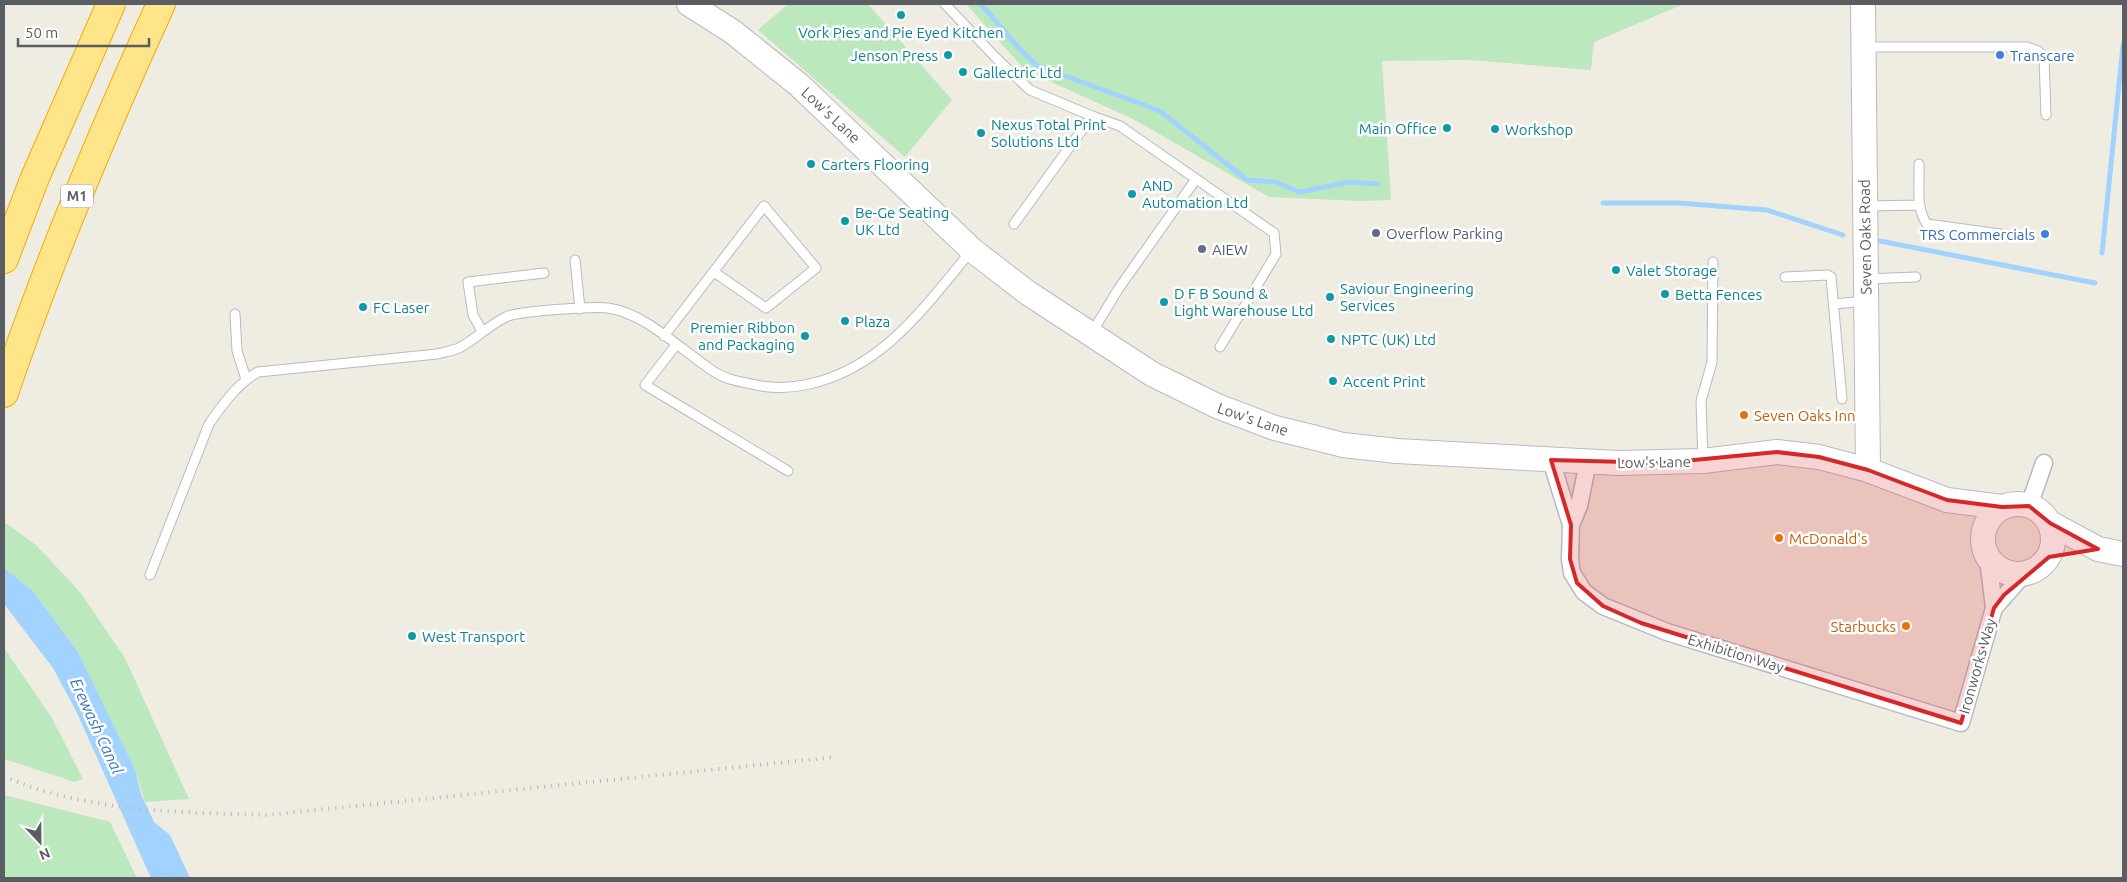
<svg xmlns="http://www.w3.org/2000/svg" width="2127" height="882" viewBox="0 0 2127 882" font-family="Ubuntu,sans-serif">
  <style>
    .green { fill: #bce8be }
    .water { fill: #a2d3ff }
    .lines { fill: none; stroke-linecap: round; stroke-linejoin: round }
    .stream { stroke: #a2d3ff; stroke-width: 5 }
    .lane-casing { stroke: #b7bac0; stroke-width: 11 }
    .street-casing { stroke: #b7bac0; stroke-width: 19 }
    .secondary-casing { stroke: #b8bbc2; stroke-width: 26 }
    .highway-casing { stroke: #f1ae00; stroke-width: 30 }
    .lane { stroke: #fff; stroke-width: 9 }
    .street { stroke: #fff; stroke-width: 16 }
    .secondary { stroke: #fff; stroke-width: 24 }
    .highway { stroke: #ffe589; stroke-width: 28 }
    .rail { stroke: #b4b5b5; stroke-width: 4; stroke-dasharray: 1 6; stroke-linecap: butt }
    .marked { fill: #d62828; fill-opacity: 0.2; stroke: #d62828; stroke-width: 4; stroke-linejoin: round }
    .culture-dot { fill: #0f9aa8; stroke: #fff; stroke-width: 2 }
    .shop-dot { fill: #3f7fe0; stroke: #fff; stroke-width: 2 }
    .service-dot { fill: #5c6f8a; stroke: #fff; stroke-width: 2 }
    .food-dot { fill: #e8710a; stroke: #fff; stroke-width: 2 }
    .labels { text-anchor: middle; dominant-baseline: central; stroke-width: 5; stroke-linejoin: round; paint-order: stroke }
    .shield { fill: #fff; stroke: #8c8e92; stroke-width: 1 }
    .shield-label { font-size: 14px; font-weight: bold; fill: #5a5e64 }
    .culture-label { font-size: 15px; fill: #0d838f; stroke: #fff; text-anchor: start }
    .shop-label { font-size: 15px; fill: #366cbe; stroke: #fff; text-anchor: start }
    .street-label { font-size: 15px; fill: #5a5e64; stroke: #fff }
    .service-label { font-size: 15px; fill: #4e5e75; stroke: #fff; text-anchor: start }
    .food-label { font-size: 15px; fill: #c56008; stroke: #fff; text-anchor: start }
    .water-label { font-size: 16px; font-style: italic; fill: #3977c3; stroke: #fff }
  </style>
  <rect width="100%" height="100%" fill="#efece2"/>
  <path class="green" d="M 788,4 L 868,4 L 952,100 L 905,157 L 758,30 Z
    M 966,4 L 1684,4 L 1594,42 L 1591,70 L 1471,60 L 1382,61 L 1391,200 L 1359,201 L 1269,197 L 1133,119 L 1025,70 Z
    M 4,522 L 36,545 L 80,592 L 125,658 L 189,799 L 145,802 L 135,769 L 78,652 L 33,591 L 4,568 Z
    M 4,648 L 52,718 L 83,779 L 75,782 L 4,759 Z
    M 4,795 L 110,822 L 137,878 L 4,878 Z"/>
  <path class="water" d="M 4,568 L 33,591 L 78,652 L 135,769 L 141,794 L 154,822 L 170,835 L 190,878 L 151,878 L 76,711 L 53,668 L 4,604 Z"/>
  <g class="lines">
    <path class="stream" d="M 981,4 L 1017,46 L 1036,65 L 1160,111 L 1247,180 L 1276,182 L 1299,192 L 1349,182 L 1378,184
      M 1603,203 L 1679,203 L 1767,210 L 1843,235
      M 1880,241 L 2095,283
      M 2102,253 L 2123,45"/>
    <g class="lane-casing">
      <path id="lane" d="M 945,4 L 996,58 L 1030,90 L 1092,116
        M 1863,47 L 2027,47 L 2038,51 L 2044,57 L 2046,115
        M 1919,164 C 1920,183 1915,208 1927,224 L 2000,234
        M 1865,206 L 1920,205
        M 1014,224 L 1092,116 L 1120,126 L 1274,233 L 1276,254 L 1220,347
        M 575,260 L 580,309
        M 1785,277 L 1828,275 L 1831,277 L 1842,399
        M 1866,279 L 1916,277
        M 1834,304 L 1866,301
        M 235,314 L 237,351 L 246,379
        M 482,331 L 473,315 L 468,282 L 544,273
        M 1091,334 L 1119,288 L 1196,179
        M 664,336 L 764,206 L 816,268 L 766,308 L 714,272
        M 676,345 L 645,385 L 788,471
        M 1703,461 L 1701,401 L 1712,362 L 1713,262
        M 150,575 L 209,424 C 223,404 237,384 258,372 L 437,354 C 444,352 452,351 459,348 C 476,339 489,325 506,317 C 517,311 594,306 608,308 C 645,313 681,350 713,371 C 726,380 742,382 756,385 C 775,389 791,388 809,384 C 883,368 926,305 972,250"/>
    </g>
    <g class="street-casing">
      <path id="street" d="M 1551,460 L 1571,525
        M 1588,462 L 1579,506 L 1571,525 L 1570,559 L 1572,573 L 1584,592 L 1603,606 L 1667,632 L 1961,723 L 1994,608 L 1988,558
        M 2029,506 L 2044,463
        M 1994,608 L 2024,574"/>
    </g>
    <g class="secondary-casing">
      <path id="secondary" d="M 689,4 L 733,32 L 799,85 L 972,250 L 1028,293 L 1152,374 L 1217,406 L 1275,428 L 1312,437 L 1343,445 L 1397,451 L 1618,463 L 1703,461 L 1777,452 L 1819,457 L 1868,470 L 1947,500 L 2002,507
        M 1863,4 L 1868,470
        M1983 539a35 35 0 1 1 70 0a35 35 0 1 1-70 0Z
        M 2050,523 L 2098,549 L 2123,554"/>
    </g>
    <g class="highway-casing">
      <path id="highway" d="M 4,259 L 34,180 L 111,4
        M 4,393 C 49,260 103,131 161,4"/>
    </g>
    <use href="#lane" class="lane"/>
    <use href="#street" class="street"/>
    <use href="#secondary" class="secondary"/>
    <use href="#highway" class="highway"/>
    <path class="rail" d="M 4,777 C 18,782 32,788 47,792 C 118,812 194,813 267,815 L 836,757"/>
  </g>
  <path class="marked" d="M 1777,452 L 1819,457 L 1868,470 L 1947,500 L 2002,507 L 2029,506 L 2050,523 L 2098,549 L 2049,557 L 2004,595 L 1994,608 L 1961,723 L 1641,623 L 1603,606 L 1577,583 L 1570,559 L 1571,525 L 1551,460 L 1663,463 Z"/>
  <g class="culture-dot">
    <circle cx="901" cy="15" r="5"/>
    <circle cx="948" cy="55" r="5"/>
    <circle cx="963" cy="72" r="5"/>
    <circle cx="1447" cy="128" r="5"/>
    <circle cx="1495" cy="129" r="5"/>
    <circle cx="981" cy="133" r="5"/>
    <circle cx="811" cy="164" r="5"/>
    <circle cx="1132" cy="194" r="5"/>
    <circle cx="845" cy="221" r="5"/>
    <circle cx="1616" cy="270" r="5"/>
    <circle cx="1665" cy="294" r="5"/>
    <circle cx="1330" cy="297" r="5"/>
    <circle cx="1164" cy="302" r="5"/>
    <circle cx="363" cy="307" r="5"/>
    <circle cx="845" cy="321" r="5"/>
    <circle cx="805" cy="336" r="5"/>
    <circle cx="1331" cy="339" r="5"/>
    <circle cx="1333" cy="381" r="5"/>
    <circle cx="412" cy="636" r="5"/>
  </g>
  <g class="shop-dot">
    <circle cx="2000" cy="55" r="5"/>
    <circle cx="2045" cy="234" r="5"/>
  </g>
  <g class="service-dot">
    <circle cx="1376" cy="233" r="5"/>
    <circle cx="1202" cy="249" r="5"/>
  </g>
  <g class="food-dot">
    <circle cx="1744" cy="415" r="5"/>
    <circle cx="1779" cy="538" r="5"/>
    <circle cx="1906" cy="626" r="5"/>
  </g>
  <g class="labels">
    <rect class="shield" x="61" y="184.5" width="32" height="23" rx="4"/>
    <g class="shield-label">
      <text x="77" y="196">M1</text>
    </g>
    <g class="culture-label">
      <text x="901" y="32" text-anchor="middle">Vork Pies and Pie Eyed Kitchen</text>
      <text x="938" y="55" text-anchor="end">Jenson Press</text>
      <text x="973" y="72">Gallectric Ltd</text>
      <text x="991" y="124">Nexus Total Print<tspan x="991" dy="17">Solutions Ltd</tspan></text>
      <text x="1437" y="128" text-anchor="end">Main Office</text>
      <text x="1505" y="129">Workshop</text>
      <text x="821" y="164">Carters Flooring</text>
      <text x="1142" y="185">AND<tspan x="1142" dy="17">Automation Ltd</tspan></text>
      <text x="855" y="212">Be-Ge Seating<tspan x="855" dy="17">UK Ltd</tspan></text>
      <text x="1626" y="270">Valet Storage</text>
      <text x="1340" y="288">Saviour Engineering<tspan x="1340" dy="17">Services</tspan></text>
      <text x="1174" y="293">D F B Sound &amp;<tspan x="1174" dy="17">Light Warehouse Ltd</tspan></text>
      <text x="1675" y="294">Betta Fences</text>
      <text x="373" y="307">FC Laser</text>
      <text x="855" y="321">Plaza</text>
      <text x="795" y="327" text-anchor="end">Premier Ribbon<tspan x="795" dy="17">and Packaging</tspan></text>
      <text x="1341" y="339">NPTC (UK) Ltd</text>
      <text x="1343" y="381">Accent Print</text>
      <text x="422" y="636">West Transport</text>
    </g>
    <g class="shop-label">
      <text x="2010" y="55">Transcare</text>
      <text x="2035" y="234" text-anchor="end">TRS Commercials</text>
    </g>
    <g class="street-label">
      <text transform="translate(831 115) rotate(43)">Low's Lane</text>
      <text transform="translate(1865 237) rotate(-91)">Seven Oaks Road</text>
      <text transform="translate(1253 419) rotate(19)">Low's Lane</text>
      <text transform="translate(1654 462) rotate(-1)">Low's Lane</text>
      <text transform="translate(1736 653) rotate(17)">Exhibition Way</text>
      <text transform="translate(1977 666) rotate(-74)">Ironworks Way</text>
    </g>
    <g class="service-label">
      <text x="1386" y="233">Overflow Parking</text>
      <text x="1212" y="249">AIEW</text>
    </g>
    <g class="food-label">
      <text x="1754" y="415">Seven Oaks Inn</text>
      <text x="1789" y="538">McDonald's</text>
      <text x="1896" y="626" text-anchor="end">Starbucks</text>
    </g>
    <g class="water-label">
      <text transform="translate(97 726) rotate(65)">Erewash Canal</text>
    </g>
  </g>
  <rect width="2127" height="882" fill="none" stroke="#5a5e64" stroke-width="10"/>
  <g transform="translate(40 842) rotate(158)" stroke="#ffffff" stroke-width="4" paint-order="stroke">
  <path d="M0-4L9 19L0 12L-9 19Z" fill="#5a5e64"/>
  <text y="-8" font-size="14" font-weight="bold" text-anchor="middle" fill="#5a5e64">N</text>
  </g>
  <path d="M18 38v8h131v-8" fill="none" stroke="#5a5e64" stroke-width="2.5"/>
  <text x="25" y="38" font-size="15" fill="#5a5e64" stroke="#ffffff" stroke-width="4" paint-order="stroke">50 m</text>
</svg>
